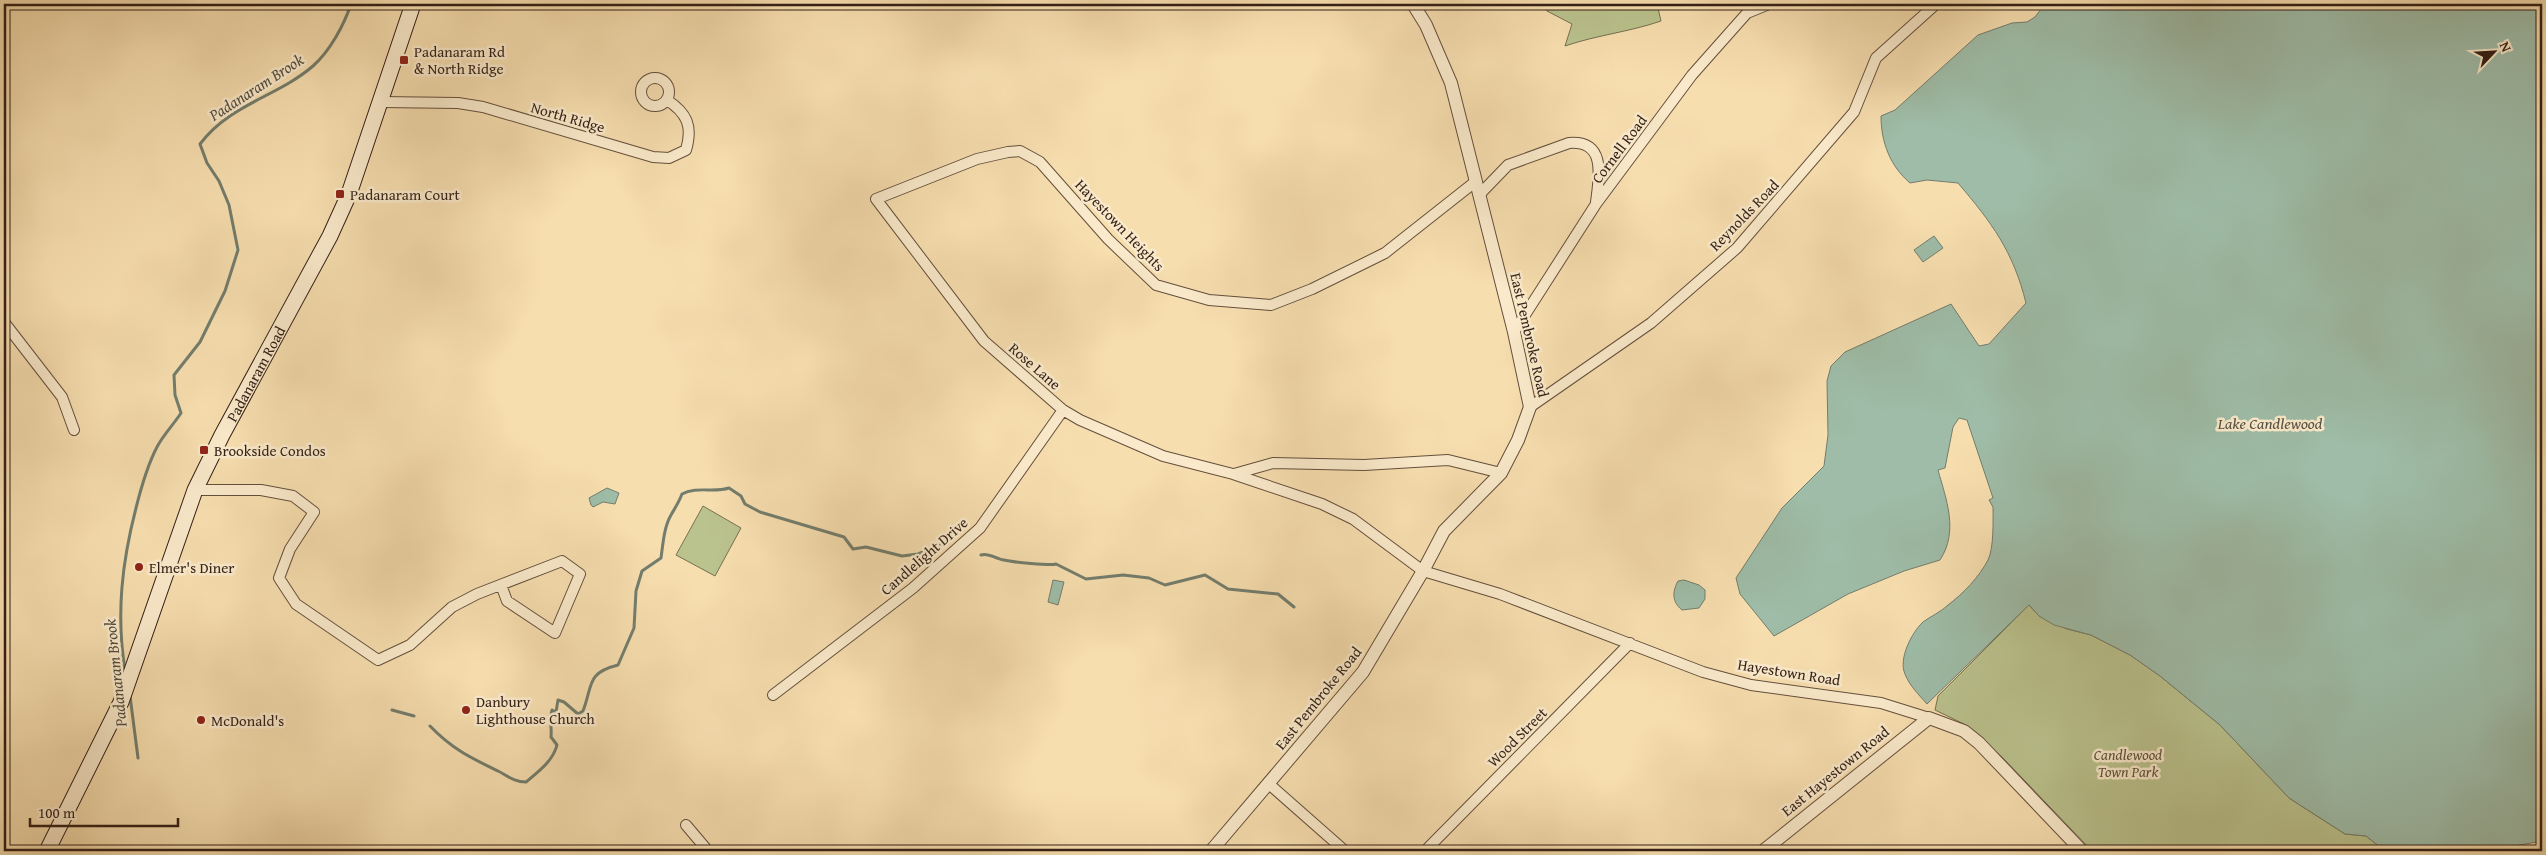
<svg xmlns="http://www.w3.org/2000/svg" width="2546" height="855" viewBox="0 0 2546 855" font-family="'Gentium Book Plus',serif">
  <style>
    .green { fill: #bac28d; stroke: #767052 }
    .water { fill: #9ebca7; stroke: #737d6d }
    .lines { fill: none; stroke-linecap: round; stroke-linejoin: round }
    .stream { stroke: #737d6d; stroke-width: 3 }
    .minor-casing { stroke: #644f3c; stroke-width: 12 }
    .tertiary-casing { stroke: #644f3c; stroke-width: 14 }
    .secondary-casing { stroke: #331f16; stroke-width: 17 }
    .minor { stroke: #faeacb; stroke-width: 10 }
    .tertiary { stroke: #faeacb; stroke-width: 12 }
    .secondary { stroke: #faeacb; stroke-width: 15 }
    .poi-dot { fill: #8f2418; stroke: #faeacb; stroke-width: 2 }
    .labels { text-anchor: middle; dominant-baseline: central; stroke-width: 5; stroke-linejoin: round; paint-order: stroke }
    .poi-label { font-size: 15px; fill: #331f16; stroke: #faeacb; text-anchor: start }
    .street-label { font-size: 15px; fill: #331f16; stroke: #faeacb }
    .park-label { font-size: 15px; font-style: italic; fill: #5c503a; stroke: #faeacb }
    .water-label { font-size: 16px; font-style: italic; fill: #534e42; stroke: #faeacb }
  </style>
  <rect width="100%" height="100%" fill="#f7deaf"/>
  <filter id="stains"><feTurbulence type="fractalNoise" baseFrequency=".004" numOctaves="4"/><feColorMatrix values="0 0 0 0 .2 0 0 0 0 .09 0 0 0 0 .02 0 0 0 .5 -.17"/></filter>
  <radialGradient id="worn" r=".72"><stop offset=".6" stop-color="#630" stop-opacity="0"/><stop offset="1" stop-color="#630" stop-opacity=".3"/></radialGradient>
  <path class="green" d="M 1548,4 L 1657,4 L 1661,21 C 1629,32 1597,35 1565,46 L 1572,24 L 1547,11 Z
    M 703,506 L 741,528 L 715,576 L 676,555 Z
    M 2029,605 L 2039,616 L 2067,629 L 2091,635 L 2130,655 L 2160,676 L 2220,725 L 2289,798 L 2345,834 L 2366,836 L 2385,851 L 2092,851 L 2002,757 L 1964,724 L 1935,710 L 1938,696 Z"/>
  <path class="water" d="M 2045,4 L 2542,4 L 2542,841 L 2487,851 L 2385,851 L 2366,836 L 2345,834 L 2289,798 L 2220,725 L 2160,676 L 2130,655 L 2091,635 L 2054,625 L 2039,616 L 2029,605 L 1927,704 C 1919,695 1909,685 1905,674 C 1898,659 1912,632 1923,622 C 1931,616 1941,612 1948,605 C 1964,593 1979,577 1988,560 C 1994,548 1993,520 1993,507 L 1989,500 L 1993,498 L 1967,420 L 1959,418 L 1953,427 L 1945,468 L 1938,470 C 1946,499 1959,531 1940,560 L 1904,571 L 1848,594 L 1774,636 L 1740,594 L 1736,578 L 1782,508 L 1824,466 L 1828,435 L 1827,381 L 1831,366 L 1845,352 L 1951,304 L 1979,346 L 1989,344 L 2026,303 C 2013,251 1992,223 1958,183 L 1927,180 L 1910,183 C 1890,166 1881,142 1881,116 L 1895,110 L 1978,35 L 2012,23 L 2027,22 L 2035,17 Z
    M 1934,236 L 1943,248 L 1923,262 L 1914,250 Z
    M 607,488 L 619,493 L 615,504 L 603,502 L 593,507 L 591,505 L 589,498 Z
    M 1053,580 L 1064,582 L 1058,605 L 1048,602 Z
    M 1684,580 L 1699,585 L 1705,590 L 1705,599 L 1699,608 L 1682,610 C 1672,602 1672,592 1678,581 Z"/>
  <g class="lines">
    <path class="stream" d="M 981,555 C 988,552 996,559 1004,560 C 1012,562 1051,566 1056,564 L 1086,579 L 1123,575 L 1149,578 L 1165,585 L 1205,575 L 1228,589 L 1278,594 L 1294,607
      M 125,670 C 116,614 122,562 136,508 C 141,488 147,466 157,447 C 163,435 174,424 181,413 L 175,395 L 174,375 L 200,342 L 225,291 L 238,250 L 229,205 L 219,181 L 207,163 L 200,144 C 230,104 277,97 313,66 C 330,51 344,25 351,4
      M 130,696 L 138,758
      M 392,710 L 414,716
      M 430,726 C 452,749 471,758 498,771 C 508,776 514,782 526,782 C 538,772 553,761 557,745 L 551,737 C 552,727 549,720 552,710 L 556,712 L 558,700 L 564,702 L 578,714 L 583,711 C 593,685 586,673 618,665 L 634,628 L 636,591 L 642,571 L 661,558 C 663,544 664,527 671,515 C 675,508 679,502 682,494 C 696,486 714,493 729,488 L 741,496 L 745,504 L 760,512 L 844,537 L 853,549 L 866,547 L 902,556 L 918,554 L 948,542"/>
    <g class="minor-casing">
      <path id="minor" d="M641 92a14 14 0 1 1 28 0a14 14 0 1 1-28 0Z
        M 381,102 L 458,103 L 483,107 L 653,157 L 669,158 L 686,150 C 693,126 687,113 667,100
        M 1475,182 L 1385,253 L 1312,289 L 1271,305 L 1209,300 L 1156,285 L 1108,239 L 1040,162 L 1020,151 L 1008,152 L 977,159 L 876,199 L 984,341 L 1063,410 L 1080,420 L 1163,456 L 1233,474 L 1322,504 L 1353,519 L 1423,571 L 1500,594 L 1703,672 L 1751,685 L 1881,703 L 1929,718
        M 1479,195 L 1508,165 L 1569,143 C 1607,140 1599,178 1596,202
        M 4,322 L 62,397 L 74,430
        M 1514,332 L 1596,204 L 1692,75 L 1747,13 L 1769,4
        M 1530,407 L 1651,323 L 1737,248 L 1854,112 L 1876,58 L 1936,4
        M 1234,474 L 1273,463 L 1364,465 L 1448,460 L 1501,473
        M 195,490 L 261,490 L 293,496 L 314,512 L 290,549 L 279,578 L 296,604 L 378,660 L 410,645 L 452,607 L 477,594 L 562,561 L 580,574 L 555,633 L 507,601 L 501,585
        M 773,695 L 913,588 L 980,528 L 1063,410
        M 1269,784 L 1345,851
        M 686,825 L 708,851
        M 1425,851 L 1630,643"/>
    </g>
    <g class="tertiary-casing">
      <path id="tertiary" d="M 1211,851 L 1363,672 L 1423,571 L 1444,531 L 1501,473 L 1518,440 L 1530,407 L 1514,332 L 1451,83 L 1426,25 L 1413,4
        M 1763,851 L 1929,718 L 1964,731 L 1979,743 L 2082,851"/>
    </g>
    <g class="secondary-casing">
      <g id="secondary">
        <path id="s1" d="M 47,851 L 121,702 L 195,490 L 222,435 L 330,236 L 349,194 L 413,4"/>
      </g>
    </g>
    <use href="#minor" class="minor"/>
    <use href="#tertiary" class="tertiary"/>
    <use href="#secondary" class="secondary"/>
  </g>
  <g class="poi-dot">
    <rect x="399" y="55" width="10" height="10" rx="2.5"/>
    <rect x="335" y="189" width="10" height="10" rx="2.5"/>
    <rect x="199" y="445" width="10" height="10" rx="2.5"/>
    <circle cx="139" cy="567" r="5"/>
    <circle cx="466" cy="710" r="5"/>
    <circle cx="201" cy="720" r="5"/>
  </g>
  <g class="labels">
    <g class="poi-label">
      <text x="414" y="51">Padanaram Rd<tspan x="414" dy="17">&amp; North Ridge</tspan></text>
      <text x="350" y="194">Padanaram Court</text>
      <text x="214" y="450">Brookside Condos</text>
      <text x="149" y="567">Elmer's Diner</text>
      <text x="476" y="701">Danbury<tspan x="476" dy="17">Lighthouse Church</tspan></text>
      <text x="211" y="720">McDonald's</text>
    </g>
    <g class="street-label">
      <text transform="translate(568 117) rotate(16)">North Ridge</text>
      <text transform="translate(1619 149) rotate(-53)">Cornell Road</text>
      <text transform="translate(1744 215) rotate(-46)">Reynolds Road</text>
      <text transform="translate(1120 225) rotate(46)">Hayestown Heights</text>
      <text transform="translate(1530 335) rotate(77)">East Pembroke Road</text>
      <text transform="translate(1035 366) rotate(41)">Rose Lane</text>
      <text stroke="none"><textPath href="#s1" startOffset="522">Padanaram Road</textPath></text>
      <text transform="translate(924 556) rotate(-41)">Candlelight Drive</text>
      <text transform="translate(1789 672) rotate(9)">Hayestown Road</text>
      <text transform="translate(1318 698) rotate(-51)">East Pembroke Road</text>
      <text transform="translate(1517 737) rotate(-45)">Wood Street</text>
      <text transform="translate(1835 771) rotate(-39)">East Hayestown Road</text>
    </g>
    <g class="park-label">
      <text x="2128" y="754">Candlewood<tspan x="2128" dy="17">Town Park</tspan></text>
    </g>
    <g class="water-label">
      <text transform="translate(256 87) rotate(-33)">Padanaram Brook</text>
      <text x="2270" y="423">Lake Candlewood</text>
      <text transform="translate(115 673) rotate(-96)">Padanaram Brook</text>
    </g>
  </g>
  <rect width="2546" height="855" fill="none" stroke="#f7deaf" stroke-width="20"/>
  <rect x="5" y="5" width="2536" height="845" fill="none" stroke="#331f16" stroke-width="2.5"/>
  <rect x="10" y="10" width="2526" height="835" fill="none" stroke="#331f16"/>
  <g transform="translate(2494 52) rotate(65)" stroke="#faeacb" stroke-width="4" paint-order="stroke">
  <path d="M0-4L9 19L0 12L-9 19Z" fill="#331f16"/>
  <text y="-8" font-size="14" font-weight="bold" text-anchor="middle" fill="#331f16">N</text>
  </g>
  <path d="M30 818v8h148v-8" fill="none" stroke="#331f16" stroke-width="2.5"/>
  <text x="38" y="818" font-size="15" fill="#331f16" stroke="#faeacb" stroke-width="4" paint-order="stroke">100 m</text>
  <rect width="100%" height="100%" filter="url(#stains)"/>
  <rect width="100%" height="100%" fill="url(#worn)"/>
</svg>
